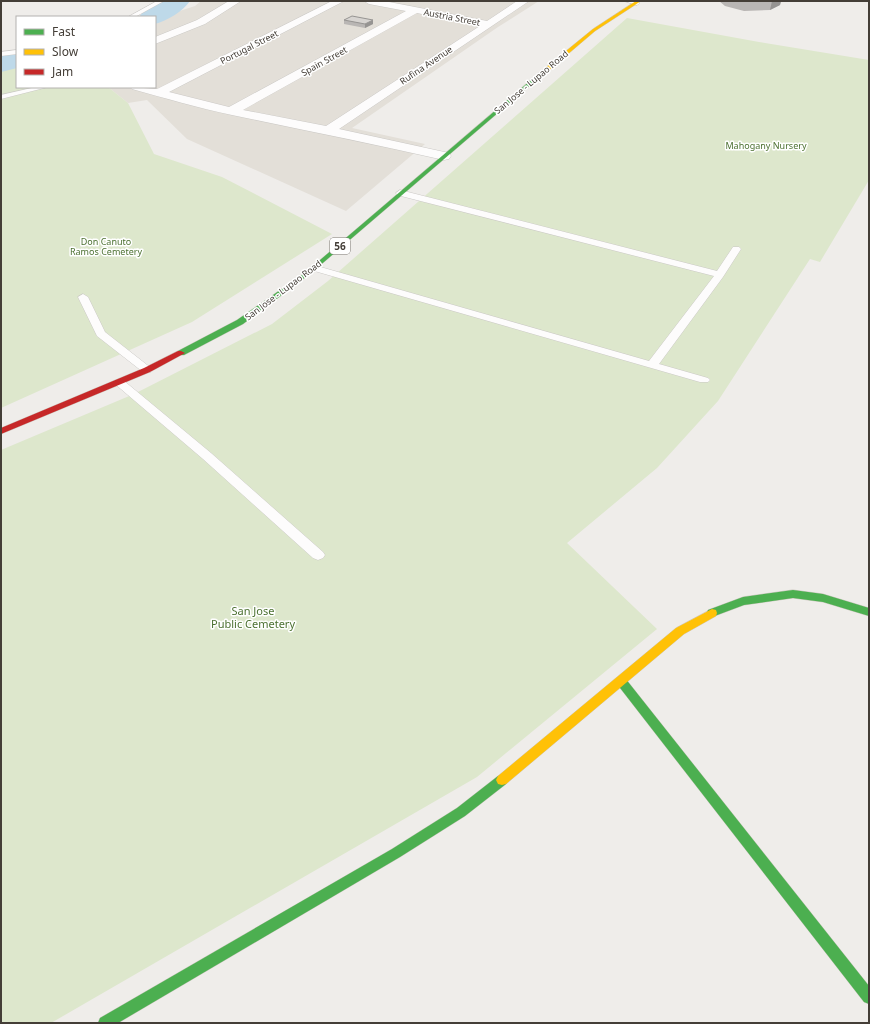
<svg xmlns="http://www.w3.org/2000/svg" width="870" height="1024" viewBox="0 0 870 1024" font-family="'Noto Sans',sans-serif">
  <style>
    .residential { fill: #e3dfd8 }
    .green { fill: #dde7cc }
    .lines { fill: none; stroke-linecap: round; stroke-linejoin: round }
    .river { fill: #bed9e9; fill-rule: evenodd }
    .lane-casing { stroke: #cbc9c6; stroke-width: 1 }
    .street-casing { stroke: #cbc9c6; stroke-width: 1 }
    .fast-casing { stroke: #cec9c1; stroke-width: 1 }
    .slow-casing { stroke: #cec9c1; stroke-width: 1 }
    .jam-casing { stroke: #cec9c1; stroke-width: 1 }
    .lane { fill: #fdfcfc; fill-rule: evenodd }
    .street { fill: #fdfcfc; fill-rule: evenodd }
    .fast { fill: #4caf50; fill-rule: evenodd }
    .slow { fill: #ffc107; fill-rule: evenodd }
    .jam { fill: #c62828; fill-rule: evenodd }
    .wall { fill: #b9b6b4 }
    .shaded-wall { fill: #969492 }
    .building { fill: #d7d4d1; stroke: #969492 }
    .labels { text-anchor: middle; dominant-baseline: central; stroke-width: 3; stroke-linejoin: round; paint-order: stroke }
    .far-street-label { font-size: 9px; fill: #443e37; stroke: #fff }
    .far-park-label { font-size: 9px; fill: #4b7030; stroke: #fff }
    .shield { fill: #fff; stroke: #7c7873; stroke-width: 1 }
    .shield-label { font-size: 10px; font-weight: bold; fill: #443e37 }
    .park-label { font-size: 11px; fill: #4b7030; stroke: #fff }
  </style>
  <rect width="100%" height="100%" fill="#efedea"/>
  <path class="residential" d="M 201,1 L 539,1 L 498,27 L 352,128 L 425,144 L 346,211 L 187,139 L 147,100 L 128,103 L 108,87 L 155,87 L 155,19 L 195,6 Z"/>
  <path class="green" d="M 627,18 L 759,42 L 869,60 L 869,180 L 820,262 L 810,259 L 718,401 L 657,468 L 567,543 L 657,629 L 477,777 L 51,1023 L 1,1023 L 1,450 L 134,394 L 272,324 L 328,281 Z
    M 17,65 L 17,87 L 108,87 L 128,103 L 154,154 L 222,177 L 332,234 L 192,322 L 1,408 L 1,68 Z"/>
  <g class="lines">
    <path class="river" d="M 161,1 L 190,1 C 183,11 167,21 155,24 L 155,17 L 139,17 L 143,12 Z
      M 17,52 L 17,68 L 1,72 L 1,56 Z"/>
    <g class="lane-casing">
      <path id="lane" d="M 157,1 L 164,1 L 135,17 L 128,17 Z
        M 624,1 L 636,1 L 640,3 L 637,5 Z
        M 17,50 L 17,54 L 1,56 L 1,52 Z
        M 36,87 L 48,87 L 1,99 L 1,95 Z
        M 400,190 L 717,271 L 733,247 L 739,247 L 741,249 L 723,277 L 659,364 L 708,378 L 710,380 L 708,382 L 700,382 L 311,270 L 311,266 L 317,266 L 649,361 L 714,276 L 397,195 L 396,193 Z
        M 83,294 L 88,297 L 105,332 L 151,368 L 152,370 L 151,372 L 143,372 L 97,336 L 78,297 Z
        M 119,379 L 123,380 L 211,453 L 323,552 L 325,555 L 323,558 L 318,560 L 313,558 L 203,459 L 115,384 L 113,382 Z"/>
    </g>
    <g class="street-casing">
      <path id="street" d="M 229,1 L 241,1 L 205,24 L 155,44 L 155,37 L 197,20 Z
        M 332,1 L 344,1 L 169,92 L 229,107 L 406,11 L 369,4 L 364,1 L 384,1 L 487,21 L 517,1 L 529,1 L 339,129 L 449,153 L 451,156 L 449,159 L 444,160 C 374,144 303,130 232,115 C 198,108 165,98 132,89 L 130,87 L 157,89 ZM 417,13 L 480,26 L 326,126 L 243,110 Z"/>
    </g>
    <g class="fast-casing">
      <path id="fast" d="M 544,69 L 548,70 L 310,274 L 243,324 L 184,355 L 178,355 L 178,351 L 237,320 L 306,272 Z
        M 793,590 L 823,594 L 869,608 L 869,616 L 823,602 L 793,598 L 744,605 L 712,617 L 708,616 L 707,613 L 708,610 L 743,597 Z
        M 621,677 L 625,678 L 869,986 L 869,1004 L 864,1002 L 617,684 L 616,681 L 617,678 Z
        M 502,775 L 506,776 L 508,780 L 506,784 L 465,816 L 400,857 L 118,1023 L 98,1023 L 100,1018 L 392,849 L 457,808 L 498,776 Z"/>
    </g>
    <g class="slow-casing">
      <path id="slow" d="M 636,1 L 641,1 L 595,31 L 548,71 L 544,71 L 544,69 L 593,29 Z
        M 712,609 L 716,610 L 717,613 L 716,616 L 684,634 L 506,784 L 502,785 L 498,784 L 496,780 L 498,776 L 676,628 Z"/>
    </g>
    <g class="jam-casing">
      <path id="jam" d="M 178,351 L 181,351 L 185,353 L 150,372 L 1,434 L 1,428 L 144,368 Z"/>
    </g>
    <use href="#lane" class="lane"/>
    <use href="#street" class="street"/>
    <use href="#fast" class="fast"/>
    <use href="#slow" class="slow"/>
    <use href="#jam" class="jam"/>
  </g>
  <path class="wall" d="M 719,1 L 781,1 L 780,5 L 770,10 L 744,11 L 725,6 Z
    M 344,20 L 373,20 L 373,24 L 365,28 L 344,24 Z"/>
  <path class="shaded-wall" d="M 772,1 L 781,1 L 780,5 L 770,10 Z
    M 373,20 L 373,24 L 365,28 L 365,24 Z"/>
  <path class="building" d="M 352,16 L 373,20 L 365,24 L 344,20 Z"/>
  <g class="labels">
    <g class="far-street-label">
      <text transform="translate(452 17) rotate(11)">Austria Street</text>
      <text transform="translate(249 47) rotate(-27)">Portugal Street</text>
      <text transform="translate(324 61) rotate(-29)">Spain Street</text>
      <text transform="translate(426 65) rotate(-34)">Rufina Avenue</text>
      <text transform="translate(531 82) rotate(-40)">San Jose - Lupao Road</text>
      <text transform="translate(283 290) rotate(-37)">San Jose - Lupao Road</text>
    </g>
    <g class="far-park-label">
      <text x="766" y="145">Mahogany Nursery</text>
      <text x="106" y="241">Don Canuto<tspan x="106" dy="10">Ramos Cemetery</tspan></text>
    </g>
    <rect class="shield" x="330" y="238" width="20" height="16" rx="3"/>
    <g class="shield-label">
      <text x="340" y="246">56</text>
    </g>
    <g class="park-label">
      <text x="253" y="610">San Jose<tspan x="253" dy="13">Public Cemetery</tspan></text>
    </g>
  </g>
  <rect width="870" height="1024" fill="none" stroke="#443e37" stroke-width="4"/>
  <rect x="16" y="16" width="140" height="72" fill="#ffffff" stroke="#b4b2af"/>
  <rect x="24" y="29" width="20" height="6" fill="#4caf50" stroke="#b4b2af"/>
  <text x="52" y="36" font-size="12" fill="#443e37">Fast</text>
  <rect x="24" y="49" width="20" height="6" fill="#ffc107" stroke="#b4b2af"/>
  <text x="52" y="56" font-size="12" fill="#443e37">Slow</text>
  <rect x="24" y="69" width="20" height="6" fill="#c62828" stroke="#b4b2af"/>
  <text x="52" y="76" font-size="12" fill="#443e37">Jam</text>
</svg>
